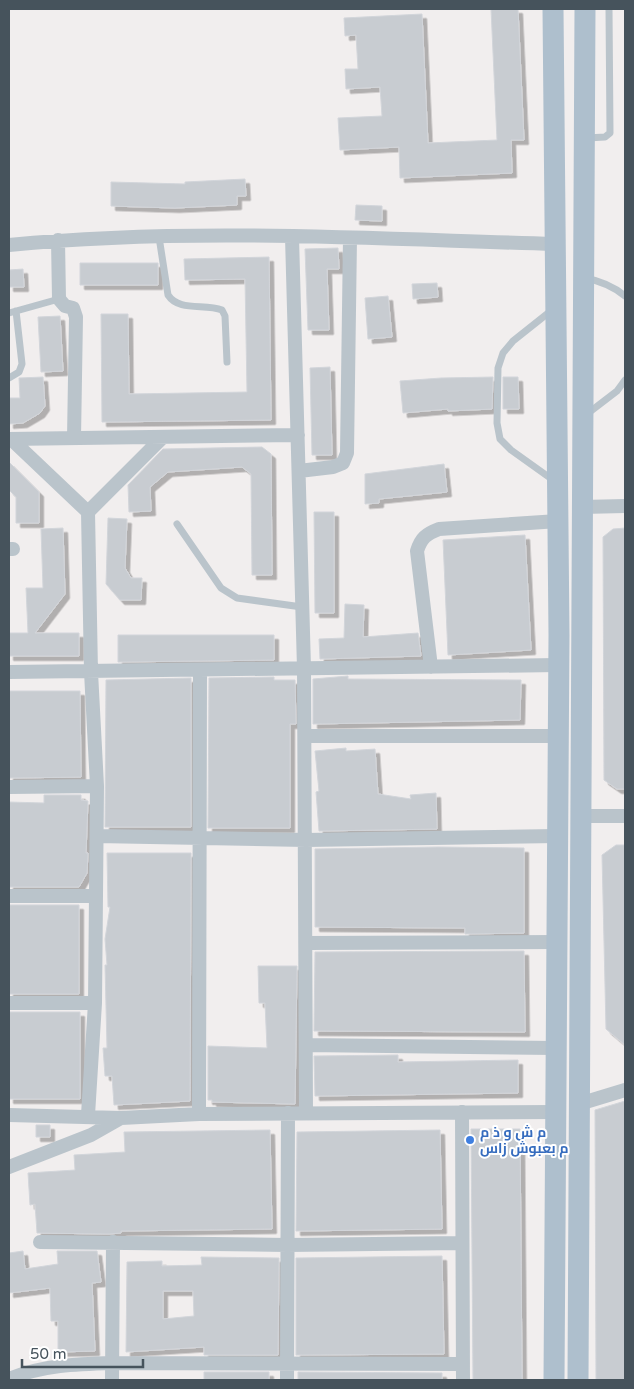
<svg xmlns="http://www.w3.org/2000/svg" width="634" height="1389" viewBox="0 0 634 1389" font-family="'Varela Round',Cairo,sans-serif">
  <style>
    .building { fill: #c8ccd1; stroke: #d2d5da; fill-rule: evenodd; filter: url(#shadow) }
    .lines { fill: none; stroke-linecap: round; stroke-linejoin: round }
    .lane { stroke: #bac4cb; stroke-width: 7 }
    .street { stroke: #bac4cb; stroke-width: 14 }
    .primary { stroke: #aebfcd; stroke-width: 21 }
    .shop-dot { fill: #3f7fe0; stroke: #fff; stroke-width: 2 }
    .labels { text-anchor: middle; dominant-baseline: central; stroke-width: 4; stroke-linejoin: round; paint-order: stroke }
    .shop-label { font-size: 14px; font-weight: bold; fill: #366cbe; stroke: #fff; text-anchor: start }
  </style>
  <defs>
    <filter id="shadow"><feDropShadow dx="4.5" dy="4.5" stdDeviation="0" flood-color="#0004"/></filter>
  </defs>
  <rect width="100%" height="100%" fill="#f1eeee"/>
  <path class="building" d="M 491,9 L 518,9 L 524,140 L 511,140 L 512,173 L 400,178 L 399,147 L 340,150 L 338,118 L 382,116 L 380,87 L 346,89 L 345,69 L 358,69 L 356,35 L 345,36 L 344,18 L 422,14 L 428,143 L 497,140 Z
    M 245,179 L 246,196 L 237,196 L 237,205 L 175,208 L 111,206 L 111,182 L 185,184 L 185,182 Z
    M 356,205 L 382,206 L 382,221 L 355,220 Z
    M 338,248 L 339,269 L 327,269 L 329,330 L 308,330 L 305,249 Z
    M 269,257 L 271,420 L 102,422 L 101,314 L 128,314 L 129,394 L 247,392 L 245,279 L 185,280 L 184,259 Z
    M 80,263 L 158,263 L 158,285 L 80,285 Z
    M 23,269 L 24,287 L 9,287 L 9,270 Z
    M 437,283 L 438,297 L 413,299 L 412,284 Z
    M 388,296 L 392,337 L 368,339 L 365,298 Z
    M 60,316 L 63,371 L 41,372 L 38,317 Z
    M 330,367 L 332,455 L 312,455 L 310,368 Z
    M 43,377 L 45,406 L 40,413 L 23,423 L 9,424 L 9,398 L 20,398 L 19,378 Z
    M 493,377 L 492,409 L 448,411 L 448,409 L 403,413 L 400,381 L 441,378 Z
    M 503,377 L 518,377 L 519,409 L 503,409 Z
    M 262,447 L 271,454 L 272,575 L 252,575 L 251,474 L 242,467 L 168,472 L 150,487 L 151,511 L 129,512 L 128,485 L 163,449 Z
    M 9,462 L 39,492 L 39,523 L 16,523 L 16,497 L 9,490 Z
    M 444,464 L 447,492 L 379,499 L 379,503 L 365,504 L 365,474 Z
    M 314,512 L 334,512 L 334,613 L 315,613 Z
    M 108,518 L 127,519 L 125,568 L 131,578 L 142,578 L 141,600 L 120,600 L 106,584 Z
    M 63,528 L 65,594 L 35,633 L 79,633 L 79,656 L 9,656 L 9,633 L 28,633 L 26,588 L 43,588 L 41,529 Z
    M 625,528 L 625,789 L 617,789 L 604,780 L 603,537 L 613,529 Z
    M 525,535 L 531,650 L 448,655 L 443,540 Z
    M 345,604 L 364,605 L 363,637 L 418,633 L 421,656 L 320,659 L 319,639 L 344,638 Z
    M 118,635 L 274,635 L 274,660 L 118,662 Z
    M 348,676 L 348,679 L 521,680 L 520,720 L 313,724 L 313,679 Z
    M 274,677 L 274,680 L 295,680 L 296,724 L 290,724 L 290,828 L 208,828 L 209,678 Z
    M 191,678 L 191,827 L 105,827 L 106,680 Z
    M 9,691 L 80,691 L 81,777 L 9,778 Z
    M 346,748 L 346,751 L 375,749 L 378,794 L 411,799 L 410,795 L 436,793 L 437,829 L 319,831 L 316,792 L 319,791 L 315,751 Z
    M 44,795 L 81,795 L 81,800 L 88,801 L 86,853 L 88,853 L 87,873 L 79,887 L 9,887 L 9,802 L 44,803 Z
    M 616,845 L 625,845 L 625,1045 L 606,1029 L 602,855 Z
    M 438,847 L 524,848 L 524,933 L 465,934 L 465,928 L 315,927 L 315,849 Z
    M 107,853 L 191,853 L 190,1101 L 114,1105 L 112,1076 L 105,1076 L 103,1048 L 107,1048 L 105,965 L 107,965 L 105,939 L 110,907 L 108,907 Z
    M 9,905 L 79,905 L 79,994 L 9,994 Z
    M 524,951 L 525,1032 L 314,1031 L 315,952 Z
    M 258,966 L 297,966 L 295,1104 L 212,1102 L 212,1100 L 208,1100 L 208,1046 L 267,1048 L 265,1003 L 259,1003 Z
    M 9,1012 L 80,1012 L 80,1099 L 9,1099 Z
    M 398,1055 L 398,1062 L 518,1060 L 518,1093 L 315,1096 L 314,1056 Z
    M 625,1101 L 625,1380 L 596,1380 L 595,1110 Z
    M 36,1125 L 50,1125 L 50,1137 L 36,1137 Z
    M 471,1129 L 520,1129 L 522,1380 L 473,1380 Z
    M 270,1130 L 272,1229 L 121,1231 L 121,1233 L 109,1234 L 37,1233 L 35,1204 L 30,1205 L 28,1173 L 75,1170 L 74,1155 L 125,1152 L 124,1132 Z
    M 440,1130 L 442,1229 L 296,1231 L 297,1132 Z
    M 23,1251 L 25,1269 L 58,1264 L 57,1251 L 97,1251 L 101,1282 L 92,1283 L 95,1351 L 58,1352 L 58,1321 L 51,1321 L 50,1288 L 9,1293 L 9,1253 Z
    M 442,1256 L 444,1354 L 296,1355 L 296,1258 Z
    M 201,1257 L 279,1258 L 278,1355 L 204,1355 L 204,1347 L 126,1352 L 127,1262 L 162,1261 L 162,1266 L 202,1265 ZM 163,1291 L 193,1291 L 194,1316 L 163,1319 Z
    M 204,1372 L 269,1372 L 269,1380 L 204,1380 Z
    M 298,1372 L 442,1373 L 442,1380 L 298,1380 Z"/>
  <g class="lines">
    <path class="lane" d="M 587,138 L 605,137 L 610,133 L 609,9
      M 159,237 L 168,295 C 179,312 205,303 222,310 L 225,316 L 227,362
      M 585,278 C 601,281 613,286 625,296
      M 552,310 L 513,341 L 503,353 L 498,368 L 497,423 L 500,439 L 511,450 L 553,480
      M 9,313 L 59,299
      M 9,378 L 19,372 L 22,364 L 16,311
      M 587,414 L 617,391 L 625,380
      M 177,524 L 221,588 L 237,598 L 302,607"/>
    <path class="street" d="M 292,237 L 304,668 L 306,1113
      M 58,240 L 59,299 L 65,306 L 73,308 L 76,317 L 74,438
      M 9,245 C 190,227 374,239 555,244
      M 9,439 L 298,435
      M 11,439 L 88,512 L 163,437
      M 299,471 L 333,467 L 343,463 L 347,453 L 350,238
      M 582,507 L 625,506
      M 9,549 L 13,549
      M 431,667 L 417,551 C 421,538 426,534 439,529 L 558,521
      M 9,672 L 558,665
      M 305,736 L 558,736
      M 9,787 L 97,786
      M 580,816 L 625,816
      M 97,836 L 306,840 L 557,836
      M 9,896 L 96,896
      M 306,943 L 556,942
      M 9,1003 L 95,1003
      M 306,1045 L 555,1048
      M 579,1104 L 625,1090
      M 462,1112 L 463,1380
      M 199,1114 L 200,670
      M 9,1115 L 121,1118 L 199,1114 L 555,1112
      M 88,1115 L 95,1003 L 97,786 L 91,672 L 88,512
      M 9,1167 L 91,1135 L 121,1118
      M 40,1242 L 287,1245 L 462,1243
      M 9,1379 C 42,1365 77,1364 113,1363 L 463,1364
      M 112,1380 L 113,1242
      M 287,1380 L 288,1113"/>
    <path class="primary" d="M 553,9 L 559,635 L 554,1380
      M 578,1380 L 585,9"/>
  </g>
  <circle class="shop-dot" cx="470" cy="1140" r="5"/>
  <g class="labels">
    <g class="shop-label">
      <text x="480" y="1132">م ش و ذ م<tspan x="480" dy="16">م بعبوش زاس</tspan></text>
    </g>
  </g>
  <rect width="634" height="1389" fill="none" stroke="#46535c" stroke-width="20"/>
  <path d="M22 1359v8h121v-8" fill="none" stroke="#46535c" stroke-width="2.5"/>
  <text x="30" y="1359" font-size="15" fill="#46535c" stroke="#ffffff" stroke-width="4" paint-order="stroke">50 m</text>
</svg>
